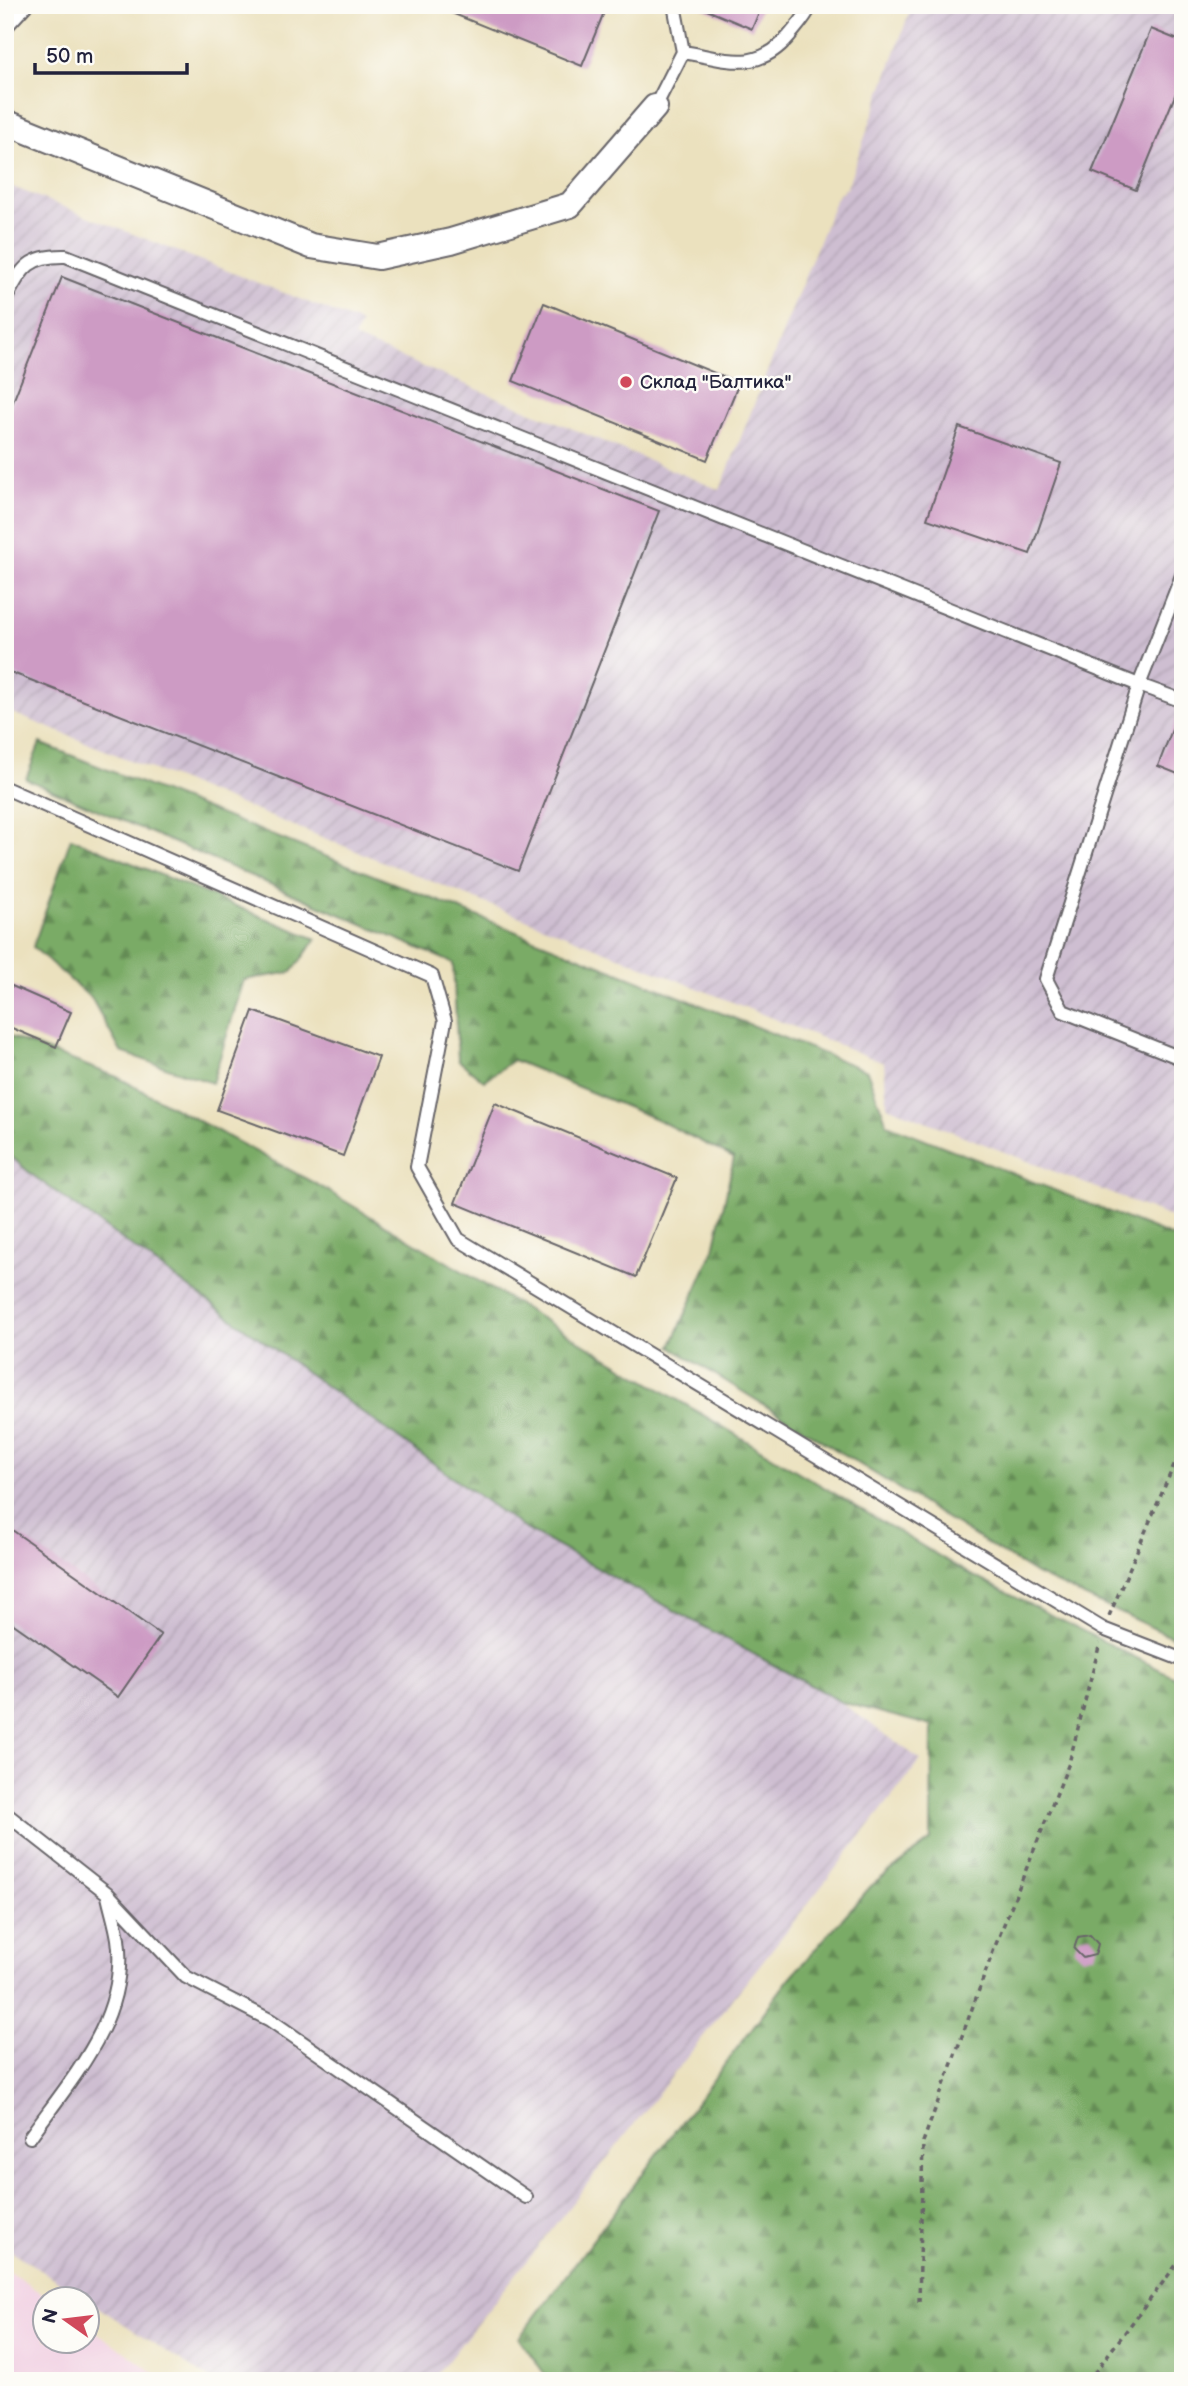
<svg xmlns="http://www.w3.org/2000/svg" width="1188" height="2386" viewBox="0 0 1188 2386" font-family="'Balsamiq Sans',sans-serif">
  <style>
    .built { fill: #f1d0e3 }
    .industrial { fill: url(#industrial-furrows) }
    .forest { fill: url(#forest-firs); stroke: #4e6650; stroke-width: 2 }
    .building { fill: #cd9bc4 }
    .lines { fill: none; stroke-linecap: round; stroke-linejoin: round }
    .lane-casing { stroke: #686569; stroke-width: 16 }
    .street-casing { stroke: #686569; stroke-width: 28 }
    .path { stroke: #686569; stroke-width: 3.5; stroke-dasharray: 5 5; stroke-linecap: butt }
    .lane { stroke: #fff; stroke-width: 12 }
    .street { stroke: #fff; stroke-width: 24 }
    .poi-dot { fill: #d1495b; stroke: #fdfcf7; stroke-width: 2.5 }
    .labels { text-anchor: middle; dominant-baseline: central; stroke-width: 5; stroke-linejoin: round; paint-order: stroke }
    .poi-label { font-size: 19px; fill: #22223b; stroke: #fdfcf7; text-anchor: start }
  </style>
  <defs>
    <pattern id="industrial-furrows" width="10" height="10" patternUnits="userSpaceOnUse" patternTransform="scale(1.75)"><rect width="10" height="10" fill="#cebed1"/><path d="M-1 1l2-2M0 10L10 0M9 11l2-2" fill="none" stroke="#b1a3b4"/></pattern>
    <pattern id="forest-firs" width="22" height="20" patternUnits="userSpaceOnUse" patternTransform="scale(1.75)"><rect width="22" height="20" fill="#7aab66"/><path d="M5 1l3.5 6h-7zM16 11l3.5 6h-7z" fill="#648b55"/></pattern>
  </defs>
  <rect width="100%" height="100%" fill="#fdfcf7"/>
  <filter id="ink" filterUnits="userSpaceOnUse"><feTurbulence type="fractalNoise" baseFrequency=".0143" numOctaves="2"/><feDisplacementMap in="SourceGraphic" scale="14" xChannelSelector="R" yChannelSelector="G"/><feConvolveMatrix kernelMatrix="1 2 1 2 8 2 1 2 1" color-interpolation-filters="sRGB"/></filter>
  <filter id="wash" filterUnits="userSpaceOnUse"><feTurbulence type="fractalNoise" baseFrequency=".00686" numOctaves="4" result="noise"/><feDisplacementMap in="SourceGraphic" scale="28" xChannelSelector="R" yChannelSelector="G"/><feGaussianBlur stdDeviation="1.57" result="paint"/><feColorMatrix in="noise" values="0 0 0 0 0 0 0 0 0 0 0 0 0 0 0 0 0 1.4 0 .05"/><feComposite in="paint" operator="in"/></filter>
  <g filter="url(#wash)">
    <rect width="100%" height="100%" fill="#ebe1be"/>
    <path class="built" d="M 5,2269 L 48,2298 L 46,2340 L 88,2340 L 88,2326 L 166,2381 L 5,2381 Z"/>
    <path class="industrial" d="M 912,5 L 1183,5 L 1183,1222 L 887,1106 L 884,1063 L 5,710 L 5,184 L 361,323 L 354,338 L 720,490 L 837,196 L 847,187 Z
      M 5,1103 L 921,1760 L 432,2381 L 212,2381 L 5,2247 Z"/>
    <path class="forest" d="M 40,743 L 867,1071 L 887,1124 L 1183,1241 L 1183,1642 L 1036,1574 L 671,1347 L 714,1249 L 734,1158 L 656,1119 L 513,1060 L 484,1081 L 458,1060 L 453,963 L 26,779 Z
      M 71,838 L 316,939 L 292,972 L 244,980 L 212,1083 L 121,1052 L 92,999 L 33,947 Z
      M 5,1035 L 117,1077 L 318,1185 L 971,1575 L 1183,1681 L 1183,2381 L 565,2381 L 546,2376 L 519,2338 L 789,1979 L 871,1886 L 931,1840 L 932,1726 L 841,1702 L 522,1527 L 31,1174 L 5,1151 Z"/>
    <g id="blocks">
      <path class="building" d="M 432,5 L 607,5 L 582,66 Z
        M 695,5 L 762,5 L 752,29 Z
        M 1151,29 L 1183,42 L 1183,76 L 1136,190 L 1092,172 Z
        M 62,277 L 659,511 L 518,871 L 5,670 L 5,422 Z
        M 544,303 L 739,383 L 707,460 L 513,381 Z
        M 959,427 L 1061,463 L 1030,554 L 927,519 Z
        M 1180,709 L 1183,710 L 1183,776 L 1158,766 Z
        M 5,983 L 71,1012 L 56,1047 L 5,1025 Z
        M 253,1011 L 379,1057 L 343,1156 L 217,1110 Z
        M 495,1103 L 677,1178 L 636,1277 L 455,1203 Z
        M 5,1525 L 161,1635 L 118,1697 L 5,1618 Z
        M 1090,1935 L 1098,1944 L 1095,1955 L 1083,1958 L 1074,1949 L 1078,1937 Z"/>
    </g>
  </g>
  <g filter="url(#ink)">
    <use href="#blocks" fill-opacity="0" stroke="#686569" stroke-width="2"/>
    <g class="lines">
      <g class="lane-casing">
        <path id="lane" d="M 678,5 L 675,10 L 683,52
          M 5,28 L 26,5
          M 655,107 L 683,52 C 726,59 757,74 789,36 C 797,26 806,17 811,5
          M 5,300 C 22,269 27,255 66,256 L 1139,685 L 1046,979 L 1063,1011 L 1183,1059
          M 1183,573 L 1139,685 L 1183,701
          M 5,788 L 432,976 L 445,1021 L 417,1167 L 458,1239 L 1103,1629 L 1183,1660
          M 5,1813 L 107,1893 L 186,1977 L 270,2020 L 526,2197
          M 30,2137 C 72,2078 129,2017 118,1939 C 116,1925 111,1910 108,1896"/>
      </g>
      <g class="street-casing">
        <path id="street" d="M 5,122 L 311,246 L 378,257 L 451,241 L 570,205 L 655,107"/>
      </g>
      <path class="path" d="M 1109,1616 L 1183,1444
        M 919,2302 L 923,2142 L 994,1949 L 1069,1763 L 1100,1643
        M 1088,2381 L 1183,2256"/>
      <use href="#lane" class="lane"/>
      <use href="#street" class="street"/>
    </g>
  </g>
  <circle class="poi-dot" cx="626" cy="382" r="7"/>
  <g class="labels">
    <g class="poi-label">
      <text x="640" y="382">Склад "Балтика"</text>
    </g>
  </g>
  <rect width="1188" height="2386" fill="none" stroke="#fdfcf7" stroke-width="28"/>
  <g transform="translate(66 2320) rotate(284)"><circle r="33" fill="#fdfcf7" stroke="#a5a5ac" stroke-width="2"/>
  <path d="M0-5L12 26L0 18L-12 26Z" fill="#d1495b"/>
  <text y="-10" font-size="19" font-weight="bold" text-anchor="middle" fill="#22223b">N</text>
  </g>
  <path d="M35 63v10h152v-10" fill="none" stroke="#22223b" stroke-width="3.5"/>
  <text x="46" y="63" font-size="21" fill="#22223b" stroke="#fdfcf7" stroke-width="5" paint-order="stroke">50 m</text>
</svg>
